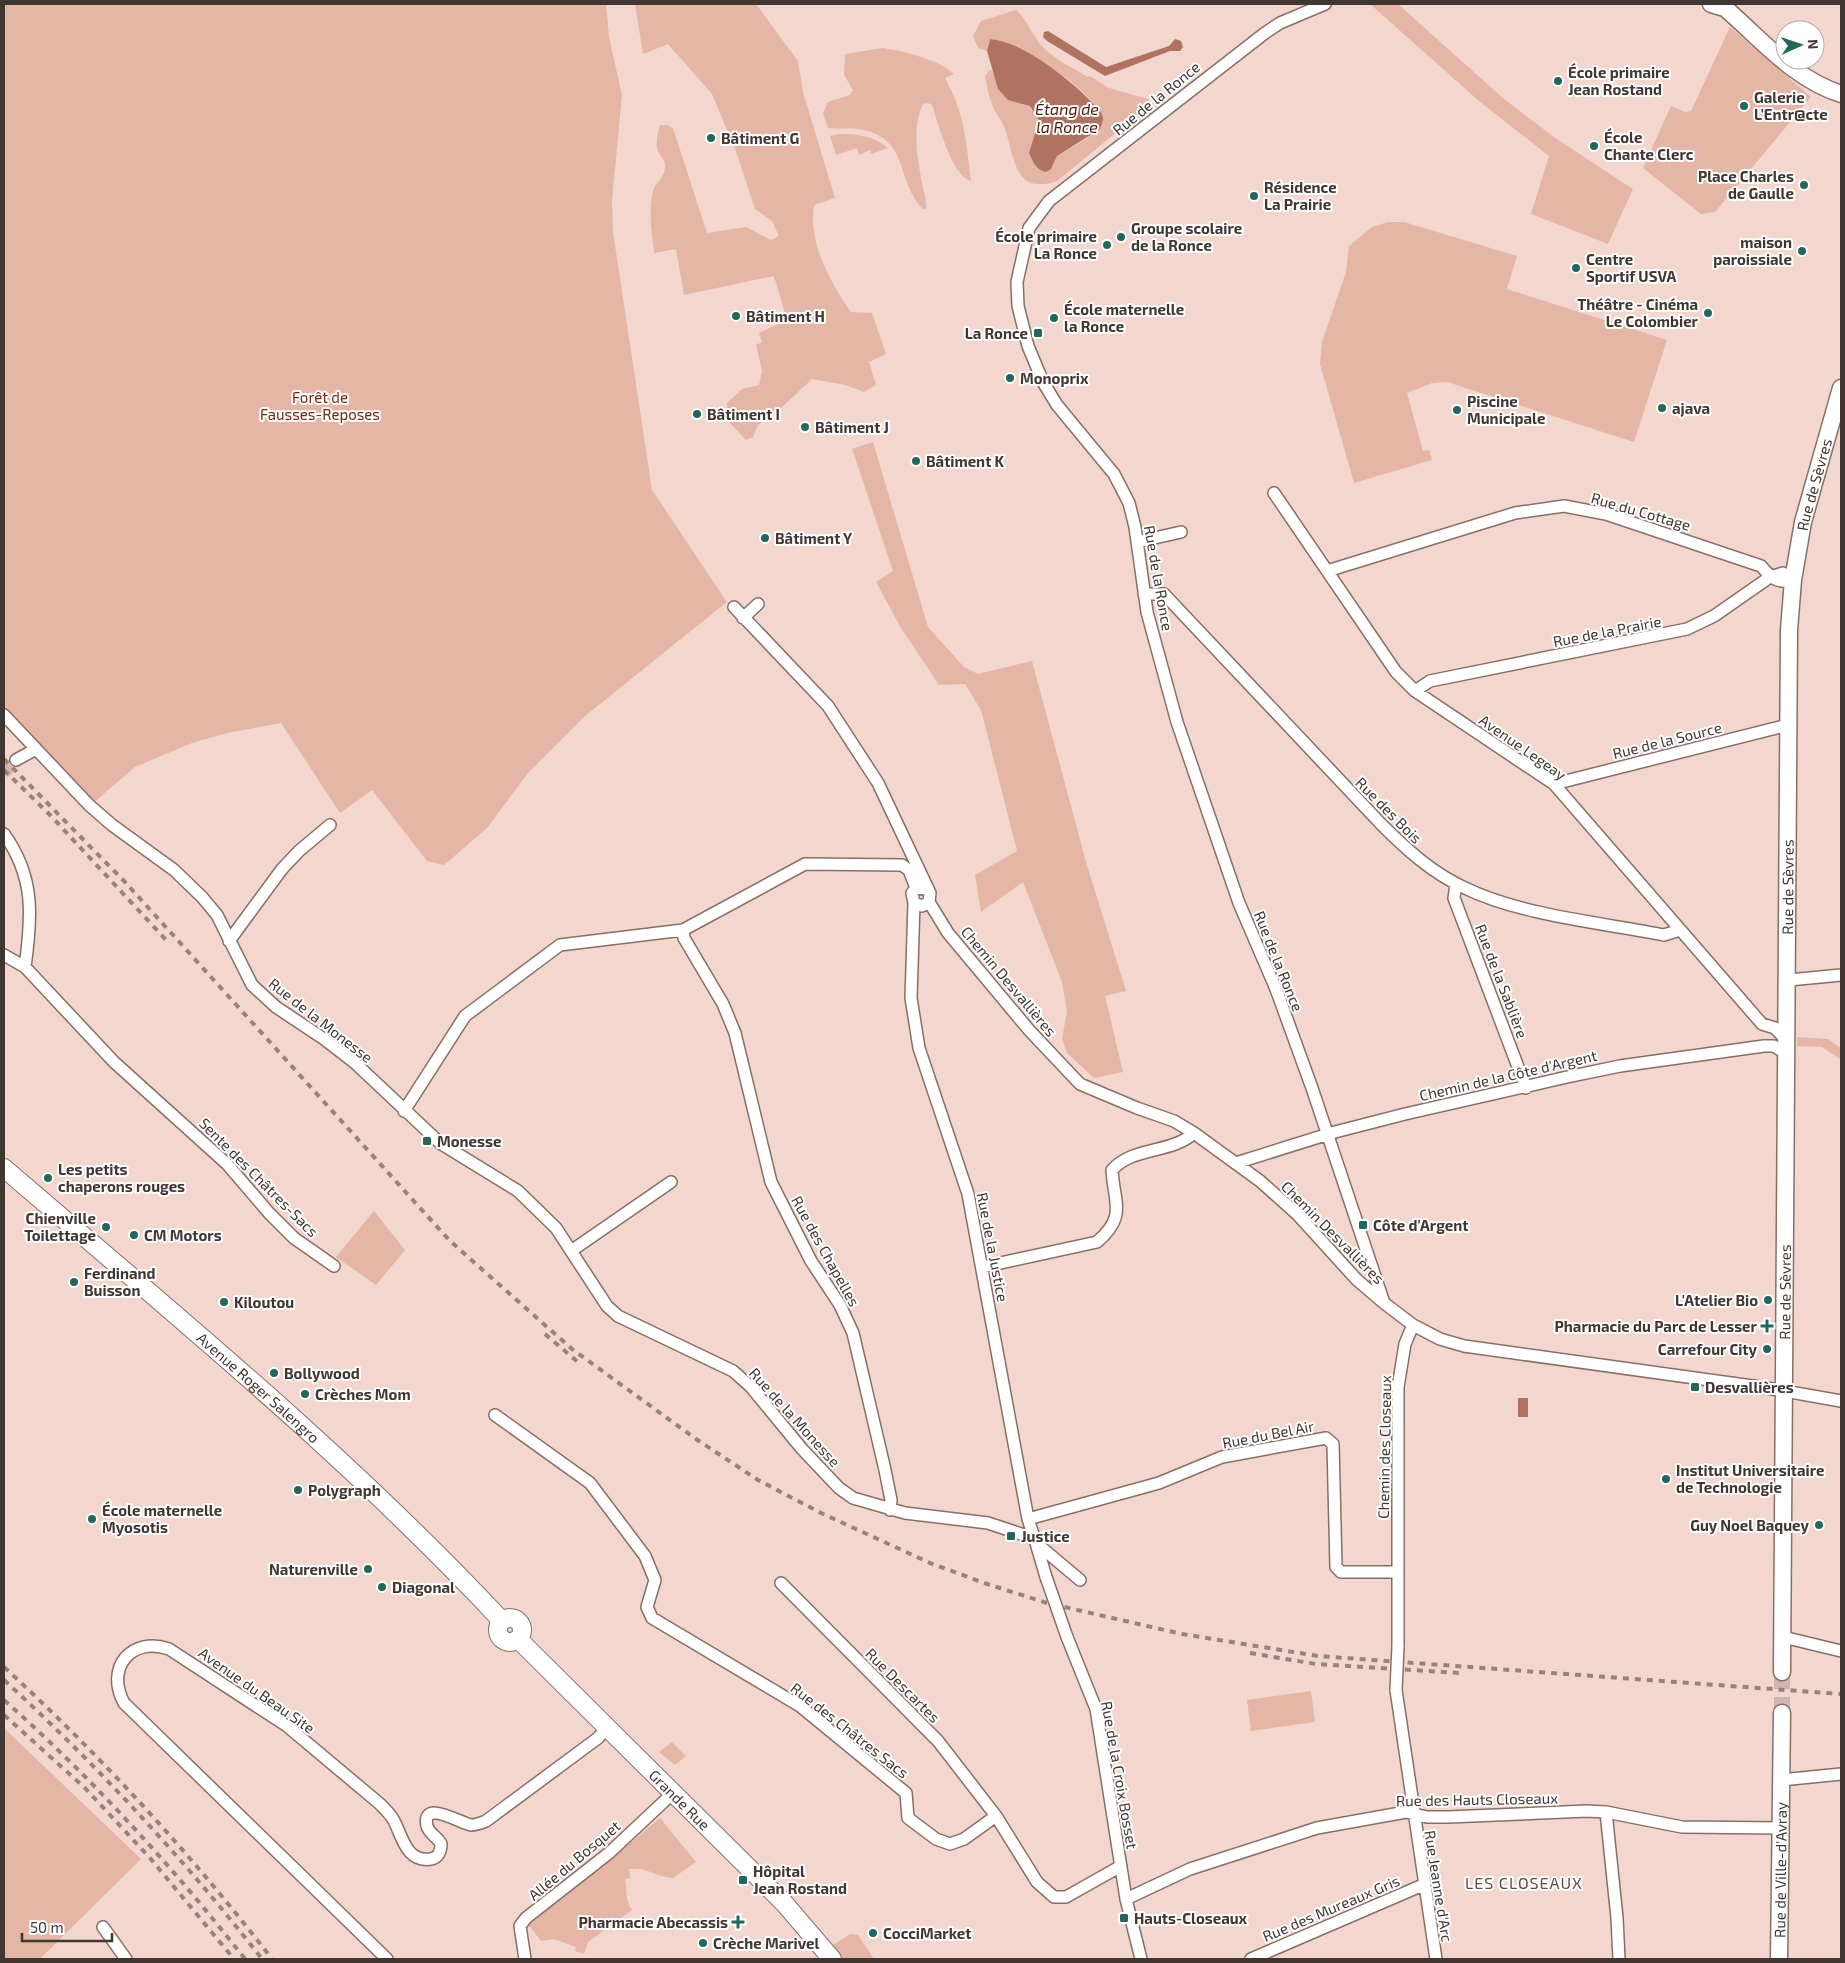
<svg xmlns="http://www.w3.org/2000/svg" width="1845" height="1963" viewBox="0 0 1845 1963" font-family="'Exo 2',sans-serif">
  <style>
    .green { fill: #e5b5a6 }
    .water { fill: #b07361 }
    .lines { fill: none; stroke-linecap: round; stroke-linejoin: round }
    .street-tunnel { stroke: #cfb7b0; stroke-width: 11; stroke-dasharray: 11 5.5; stroke-linecap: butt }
    .secondary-tunnel { stroke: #cfb7b0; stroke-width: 16; stroke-dasharray: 16 8; stroke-linecap: butt }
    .street-casing { stroke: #876f67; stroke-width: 14 }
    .secondary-casing { stroke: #876f67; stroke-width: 19 }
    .primary-casing { stroke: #876f67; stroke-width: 20 }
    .street { stroke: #fff; stroke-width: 11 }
    .secondary { stroke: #fff; stroke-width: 16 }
    .primary { stroke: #fff; stroke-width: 18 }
    .rail { stroke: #96837d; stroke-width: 4; stroke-dasharray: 6 6; stroke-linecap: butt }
    .street-bridge-casing { stroke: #876f67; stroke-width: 14; stroke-linecap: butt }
    .street-bridge { stroke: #fff; stroke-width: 11 }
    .poi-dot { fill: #21685c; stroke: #fff; stroke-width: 2 }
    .labels { text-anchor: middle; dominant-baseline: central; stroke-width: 4; stroke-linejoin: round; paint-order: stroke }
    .poi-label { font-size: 15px; font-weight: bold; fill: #403632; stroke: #fff; text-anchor: start }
    .street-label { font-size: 15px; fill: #403632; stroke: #fff }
    .park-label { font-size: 15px; fill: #72270d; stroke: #fff }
    .water-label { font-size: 16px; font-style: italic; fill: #531a07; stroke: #fff }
    .neighbourhood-label { font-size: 16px; letter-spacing: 1px; fill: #614a43; stroke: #fff }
  </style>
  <rect width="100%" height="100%" fill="#f3d7cf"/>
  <path class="green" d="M 4,4 L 606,4 L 609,37 L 622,95 L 612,200 L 613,232 L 652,490 L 727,602 L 585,716 L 528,773 L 487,828 L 444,865 L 427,861 L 372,790 L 340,813 L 281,723 L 227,733 L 192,743 L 135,767 L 93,803 L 4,708 Z
    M 635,4 L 756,4 L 798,61 L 803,92 L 835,198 L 814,205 C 808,243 830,282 851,312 L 872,313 L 886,354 L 869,362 L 876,385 L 864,392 L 845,385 L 812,379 L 780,409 L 758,425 L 753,437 L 746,440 L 728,421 L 727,403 L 742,389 L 759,385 L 762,371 L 756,345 L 762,342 L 759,333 L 787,320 L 774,276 L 684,295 L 676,249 L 654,253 C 652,233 648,211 653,191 C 655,183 664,179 665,168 C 666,160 661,158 658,151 C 655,143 658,133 660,125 L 667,125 L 673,128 L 707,233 L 746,227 L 771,240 L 779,236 L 772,221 L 755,209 L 737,154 L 712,94 L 668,44 L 643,54 Z
    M 1370,4 L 1398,4 L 1504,99 L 1554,137 L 1633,189 L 1608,244 L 1531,214 L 1549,156 L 1479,101 Z
    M 1016,10 C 1028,20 1031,34 1041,45 C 1052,58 1072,67 1087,77 L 1090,76 L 1109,88 L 1148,99 L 1151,104 L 1057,181 C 1013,196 1015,156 1004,126 C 1000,118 994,111 991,102 C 988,94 987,85 985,76 L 990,69 L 1016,101 L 1030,106 L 1039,120 L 1029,153 L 1053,166 L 1057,156 L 1086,139 L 1103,118 C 1094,91 1018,41 990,39 L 987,51 L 978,48 L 973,36 L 981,21 Z
    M 1730,27 L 1811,97 L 1715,212 L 1701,214 L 1643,168 L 1671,106 L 1685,112 L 1691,111 Z
    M 883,48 C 903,51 940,60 954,74 L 945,78 C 965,114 966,141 971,181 C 952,177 938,123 932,105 L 928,103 L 923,104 C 912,127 917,157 922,182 C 923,191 927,200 926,209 L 923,209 C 895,180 910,140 863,130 C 852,127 840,130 828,128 L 823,113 L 828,102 L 850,95 L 853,90 L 844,75 L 845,54 Z
    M 840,134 C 858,134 874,136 888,148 L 871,154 L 870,150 L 859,155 L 857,148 L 836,155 L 830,136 Z
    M 1388,222 L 1404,222 L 1517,256 L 1507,289 L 1667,340 L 1634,442 L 1447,382 L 1432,383 L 1407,393 L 1423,451 L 1429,450 L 1432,460 L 1354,483 L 1320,364 L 1322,342 L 1346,272 L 1349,246 L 1372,227 Z
    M 873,442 L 928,627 L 964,667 L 978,674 L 1032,661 L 1086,862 L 1126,991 L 1105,996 L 1123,1072 L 1094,1078 L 1067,1053 L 1062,1039 L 1067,1012 L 1062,982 L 1023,882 L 981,912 L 975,875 L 1017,851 L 981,710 L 965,684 L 939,685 L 901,628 L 876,582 L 893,571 L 852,449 Z
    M 1797,1037 L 1828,1039 L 1841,1048 L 1841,1060 L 1822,1047 L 1797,1046 Z
    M 374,1211 L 405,1250 L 376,1285 L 336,1257 Z
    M 1311,1691 L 1315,1722 L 1251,1731 L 1247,1700 Z
    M 4,1728 L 141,1859 L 40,1959 L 4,1959 Z
    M 672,1742 L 686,1756 L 675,1765 L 659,1752 Z
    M 660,1818 L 696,1862 L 673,1878 C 655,1877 649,1867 629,1869 L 630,1878 L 625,1879 C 627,1890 625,1900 632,1910 L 588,1942 L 584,1954 L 575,1951 L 576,1947 L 554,1939 L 541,1941 L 527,1923 L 584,1881 Z
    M 850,1934 L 858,1935 L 874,1959 L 843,1959 L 833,1945 Z"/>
  <path class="water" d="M 1048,31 L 1106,67 L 1169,46 L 1175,39 L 1181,41 L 1183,47 L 1180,51 L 1170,51 L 1105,76 L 1047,41 L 1043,37 L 1044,32 Z
    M 990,39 C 1024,42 1069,79 1092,102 C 1096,107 1102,111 1103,118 C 1103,121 1101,126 1100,129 L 1057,156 L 1051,169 L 1046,172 C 1036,170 1033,162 1029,153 L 1039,120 L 1030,106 L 1008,100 L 998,89 L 987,51 Z
    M 1518,1398 L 1528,1398 L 1528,1417 L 1518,1417 Z"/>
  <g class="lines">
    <path class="street-tunnel" d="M 4,774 L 16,760"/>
    <path class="secondary-tunnel" d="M 1782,1713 L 1782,1672"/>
    <g class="street-casing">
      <path id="street" d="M 1325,4 L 1280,23 L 1265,33 L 1049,201 L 1029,228 L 1017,282 L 1018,306 L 1028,346 L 1043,382 L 1057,405 L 1114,474 L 1129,503 L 1135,527 L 1147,612 L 1177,722 L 1239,903 L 1276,989 L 1312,1088 L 1384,1303
        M 1137,542 L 1181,532
        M 1327,571 L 1515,513 L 1564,506 L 1606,514 L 1761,566 C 1771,578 1778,584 1793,580
        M 1144,594 L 1164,594 L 1381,824 C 1406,849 1432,873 1465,888 C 1520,915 1603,923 1664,935 L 1680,930
        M 734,607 L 828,706 L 878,783 L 930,893 L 929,902 L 922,906 L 914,903 L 912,893 L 916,888 L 927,889
        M 743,618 L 758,604
        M 1415,691 L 1430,681 L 1687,629 L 1714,616 L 1770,577 L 1783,573 L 1793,580
        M 4,715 L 89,805 L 112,825 L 174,870 L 202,897 L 217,915 L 252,985 L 276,1007 L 324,1039 L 355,1063 L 440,1143 L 518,1191 L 556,1228 L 607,1306 L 618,1316 L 733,1371 L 751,1387 L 802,1449 L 839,1488 L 853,1498 L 905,1513 L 988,1523 L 1033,1538
        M 16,760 L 36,749
        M 1554,784 L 1788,725
        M 4,834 C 35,877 32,916 25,967
        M 902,865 L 909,870 L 916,888
        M 1456,884 L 1454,898 L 1526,1088
        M 929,902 L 948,933 L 1029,1030 L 1080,1084 L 1137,1108 L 1174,1121 L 1194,1133 L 1260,1181 L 1298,1215 L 1357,1280 L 1384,1303 L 1413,1325 L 1440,1339 L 1464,1346 L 1767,1388 L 1841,1401
        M 914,903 L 911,998 L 919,1048 L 968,1194 L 1028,1519 L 1036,1543 L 1080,1580
        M 683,930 L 684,938 L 723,1004 L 735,1033 L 771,1182 L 811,1261 L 840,1305 L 853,1333 L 885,1470 L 891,1500 L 890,1510
        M 229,941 L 282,869 L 299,851 L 330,825
        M 4,955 L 25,967 L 114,1062 L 227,1164 L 269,1213 L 294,1238 L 334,1266
        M 1789,980 L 1841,975
        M 404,1111 L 465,1016 L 560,945 L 683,930 L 805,864 L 902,865
        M 1236,1163 L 1335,1132 L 1405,1114 L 1567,1077 L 1620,1066 L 1764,1046 L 1774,1046 L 1780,1050 L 1786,1040 L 1775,1028 L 1762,1024 L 1554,784 L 1415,691 L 1396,672 L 1274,493
        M 571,1251 L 671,1182
        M 982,1267 L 1097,1242 C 1127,1216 1114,1204 1112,1170 C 1133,1146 1171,1154 1194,1133
        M 495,1415 L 590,1483 L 645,1556 L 655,1580 L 647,1607 L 652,1618 L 800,1706 L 906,1793 L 908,1818 L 936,1839 L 950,1844 L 964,1839 L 996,1816 L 1037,1882 L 1054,1897 L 1066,1897 L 1121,1866
        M 1028,1519 L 1159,1483 L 1222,1457 L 1326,1438 L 1333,1444 L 1336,1567 L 1341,1572 L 1398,1572
        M 1036,1543 L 1046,1577
        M 781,1583 L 938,1741 L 996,1816
        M 1067,1637 L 1096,1709 L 1126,1899 L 1141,1959
        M 1783,1637 L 1841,1651
        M 1398,1647 L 1398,1387 L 1405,1344 L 1413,1325
        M 1396,1690 L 1436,1959
        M 1781,1780 L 1841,1774
        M 1606,1812 L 1617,1918 L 1619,1959
        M 1126,1899 L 1190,1869 L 1317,1828 L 1406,1812 L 1427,1817 L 1448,1817 L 1587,1811 L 1606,1812 L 1682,1827 L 1781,1828
        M 103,1927 L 126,1959
        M 387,1959 L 124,1703 C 105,1668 131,1636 169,1649 L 287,1726 L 380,1804 C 385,1809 390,1814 393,1819 C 402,1834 405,1863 431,1859 C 438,1858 441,1851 441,1844 C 438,1837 429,1834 427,1826 C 421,1798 462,1824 471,1825 C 476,1825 481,1823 486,1821 L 598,1738 L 608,1726
        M 525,1959 L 520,1926 L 526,1918 L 609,1853 L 673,1793
        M 1251,1959 L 1423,1885"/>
    </g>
    <g class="secondary-casing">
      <g id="secondary">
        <path d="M 1711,4 L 1725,8 C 1762,40 1794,79 1841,94"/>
        <path id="s1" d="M 1782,1672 L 1789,630 L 1793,580 L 1803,522 L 1841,388"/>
        <path id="s2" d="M 1779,1959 L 1782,1713"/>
      </g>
    </g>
    <g class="primary-casing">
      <g id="primary">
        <path id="s3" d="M 4,1168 C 174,1314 349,1457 502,1621"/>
        <circle cx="510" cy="1630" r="12"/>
        <path id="s4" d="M 518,1639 L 784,1903 L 832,1959"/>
      </g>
    </g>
    <use href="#street" class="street"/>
    <use href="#secondary" class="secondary"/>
    <use href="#primary" class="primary"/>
    <path class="rail" d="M 4,759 L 125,882 L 450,1241 L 572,1349 L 696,1439 L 758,1480 L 821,1513 L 930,1563 L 987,1584 L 1047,1603 L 1182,1634 L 1318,1656 L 1841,1694
      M 4,770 L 51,816 L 168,942
      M 545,1334 L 579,1363
      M 1250,1653 L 1316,1664 L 1459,1673
      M 4,1667 C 102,1757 191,1854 272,1959
      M 4,1680 C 98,1766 183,1858 262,1959
      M 4,1700 C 93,1779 172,1866 245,1959
      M 4,1715 L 85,1788 L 150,1858 L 234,1959"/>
    <g class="street-bridge-casing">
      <path id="street-bridge" d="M 1046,1577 L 1067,1637
        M 1396,1690 L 1398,1647"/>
    </g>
    <use href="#street-bridge" class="street-bridge"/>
  </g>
  <g class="poi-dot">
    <circle cx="1558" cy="81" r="5"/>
    <circle cx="1744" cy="106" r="5"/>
    <circle cx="711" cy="138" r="5"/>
    <circle cx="1594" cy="146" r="5"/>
    <circle cx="1804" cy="185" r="5"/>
    <circle cx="1254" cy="196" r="5"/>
    <circle cx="1121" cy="237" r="5"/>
    <circle cx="1107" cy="245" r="5"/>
    <circle cx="1802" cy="251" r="5"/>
    <circle cx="1576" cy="268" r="5"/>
    <circle cx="1708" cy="313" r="5"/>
    <circle cx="736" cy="316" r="5"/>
    <circle cx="1054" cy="318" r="5"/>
    <rect x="1033" y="328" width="10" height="10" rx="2.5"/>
    <circle cx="1010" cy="378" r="5"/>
    <circle cx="1662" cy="408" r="5"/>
    <circle cx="1457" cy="410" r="5"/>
    <circle cx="697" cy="414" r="5"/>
    <circle cx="805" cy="427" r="5"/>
    <circle cx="916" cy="461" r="5"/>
    <circle cx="765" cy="538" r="5"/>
    <rect x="422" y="1136" width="10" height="10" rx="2.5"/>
    <circle cx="48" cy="1178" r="5"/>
    <rect x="1358" y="1220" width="10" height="10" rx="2.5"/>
    <circle cx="106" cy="1227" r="5"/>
    <circle cx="134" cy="1235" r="5"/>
    <circle cx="74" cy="1282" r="5"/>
    <circle cx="1768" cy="1300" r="5"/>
    <circle cx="224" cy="1302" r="5"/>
    <path d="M1764.5 1318.5h5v5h5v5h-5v5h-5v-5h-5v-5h5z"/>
    <circle cx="1767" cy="1349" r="5"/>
    <circle cx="274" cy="1373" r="5"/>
    <rect x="1690" y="1382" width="10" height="10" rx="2.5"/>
    <circle cx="305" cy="1394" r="5"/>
    <circle cx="1666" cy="1479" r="5"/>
    <circle cx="298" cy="1490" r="5"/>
    <circle cx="92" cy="1519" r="5"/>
    <circle cx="1819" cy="1525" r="5"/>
    <rect x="1006" y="1531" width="10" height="10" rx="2.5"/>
    <circle cx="368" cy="1569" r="5"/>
    <circle cx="382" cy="1587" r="5"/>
    <rect x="738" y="1875" width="10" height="10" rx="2.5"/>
    <rect x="1119" y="1913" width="10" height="10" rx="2.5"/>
    <path d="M735.5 1914.5h5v5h5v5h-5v5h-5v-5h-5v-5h5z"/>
    <circle cx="873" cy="1933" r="5"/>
    <circle cx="703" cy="1943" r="5"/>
  </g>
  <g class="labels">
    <g class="poi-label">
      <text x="1568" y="72">École primaire<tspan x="1568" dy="17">Jean Rostand</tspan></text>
      <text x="1754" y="97">Galerie<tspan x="1754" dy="17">L'Entr@cte</tspan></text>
      <text x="1604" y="137">École<tspan x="1604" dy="17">Chante Clerc</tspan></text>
      <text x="721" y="138">Bâtiment G</text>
      <text x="1794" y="176" text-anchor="end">Place Charles<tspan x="1794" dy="17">de Gaulle</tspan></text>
      <text x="1264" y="187">Résidence<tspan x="1264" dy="17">La Prairie</tspan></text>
      <text x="1131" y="228">Groupe scolaire<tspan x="1131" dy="17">de la Ronce</tspan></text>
      <text x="1097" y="236" text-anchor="end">École primaire<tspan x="1097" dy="17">La Ronce</tspan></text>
      <text x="1792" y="242" text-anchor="end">maison<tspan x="1792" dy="17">paroissiale</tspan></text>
      <text x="1586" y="259">Centre<tspan x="1586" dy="17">Sportif USVA</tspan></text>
      <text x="1698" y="304" text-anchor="end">Théâtre - Cinéma<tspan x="1698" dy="17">Le Colombier</tspan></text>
      <text x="1064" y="309">École maternelle<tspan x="1064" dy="17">la Ronce</tspan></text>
      <text x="746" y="316">Bâtiment H</text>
      <text x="1028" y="333" text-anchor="end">La Ronce</text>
      <text x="1020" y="378">Monoprix</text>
      <text x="1467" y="401">Piscine<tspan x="1467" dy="17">Municipale</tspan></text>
      <text x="1672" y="408">ajava</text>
      <text x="707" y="414">Bâtiment I</text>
      <text x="815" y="427">Bâtiment J</text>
      <text x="926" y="461">Bâtiment K</text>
      <text x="775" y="538">Bâtiment Y</text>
      <text x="437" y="1141">Monesse</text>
      <text x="58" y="1169">Les petits<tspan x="58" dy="17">chaperons rouges</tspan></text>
      <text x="96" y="1218" text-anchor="end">Chienville<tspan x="96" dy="17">Toilettage</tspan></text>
      <text x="1373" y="1225">Côte d'Argent</text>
      <text x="144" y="1235">CM Motors</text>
      <text x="84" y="1273">Ferdinand<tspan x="84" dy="17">Buisson</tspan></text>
      <text x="1758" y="1300" text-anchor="end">L'Atelier Bio</text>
      <text x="234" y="1302">Kiloutou</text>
      <text x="1757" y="1326" text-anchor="end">Pharmacie du Parc de Lesser</text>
      <text x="1757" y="1349" text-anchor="end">Carrefour City</text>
      <text x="284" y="1373">Bollywood</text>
      <text x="1705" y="1387">Desvallières</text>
      <text x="315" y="1394">Crèches Mom</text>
      <text x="1676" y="1470">Institut Universitaire<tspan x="1676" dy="17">de Technologie</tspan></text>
      <text x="308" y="1490">Polygraph</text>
      <text x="102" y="1510">École maternelle<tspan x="102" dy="17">Myosotis</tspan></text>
      <text x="1809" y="1525" text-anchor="end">Guy Noel Baquey</text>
      <text x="1021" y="1536">Justice</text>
      <text x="358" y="1569" text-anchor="end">Naturenville</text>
      <text x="392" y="1587">Diagonal</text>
      <text x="753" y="1871">Hôpital<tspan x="753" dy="17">Jean Rostand</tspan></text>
      <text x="1134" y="1918">Hauts-Closeaux</text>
      <text x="728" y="1922" text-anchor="end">Pharmacie Abecassis</text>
      <text x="883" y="1933">CocciMarket</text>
      <text x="713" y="1943">Crèche Marivel</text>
    </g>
    <g class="street-label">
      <text transform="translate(1156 98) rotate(-39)">Rue de la Ronce</text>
      <text stroke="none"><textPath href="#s1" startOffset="1190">Rue de Sèvres</textPath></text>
      <text transform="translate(1641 511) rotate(16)">Rue du Cottage</text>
      <text transform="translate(1159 578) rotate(80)">Rue de la Ronce</text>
      <text transform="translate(1607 631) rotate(-11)">Rue de la Prairie</text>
      <text transform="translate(1667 740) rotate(-14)">Rue de la Source</text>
      <text transform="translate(1523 747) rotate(35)">Avenue Legeay</text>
      <text transform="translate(1389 810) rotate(45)">Rue des Bois</text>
      <text stroke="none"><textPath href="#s1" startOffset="785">Rue de Sèvres</textPath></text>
      <text transform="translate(1279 961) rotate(68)">Rue de la Ronce</text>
      <text transform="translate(1009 981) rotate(50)">Chemin Desvallières</text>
      <text transform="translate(1502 981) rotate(69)">Rue de la Sablière</text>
      <text transform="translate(321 1020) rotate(38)">Rue de la Monesse</text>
      <text transform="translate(1508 1075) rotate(-13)">Chemin de la Côte d'Argent</text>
      <text transform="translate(259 1177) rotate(45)">Sente des Châtres-Sacs</text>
      <text transform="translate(1333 1232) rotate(45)">Chemin Desvallières</text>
      <text transform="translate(993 1247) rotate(79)">Rue de la Justice</text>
      <text transform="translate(826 1251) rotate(61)">Rue des Chapelles</text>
      <text stroke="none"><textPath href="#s1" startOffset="380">Rue de Sèvres</textPath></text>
      <text stroke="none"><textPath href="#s3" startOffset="336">Avenue Roger Salengro</textPath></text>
      <text transform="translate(795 1417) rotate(48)">Rue de la Monesse</text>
      <text transform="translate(1268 1434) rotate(-11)">Rue du Bel Air</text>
      <text transform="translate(1384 1447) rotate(-89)">Chemin des Closeaux</text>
      <text transform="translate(903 1685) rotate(45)">Rue Descartes</text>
      <text transform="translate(257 1690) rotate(35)">Avenue du Beau Site</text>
      <text transform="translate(850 1730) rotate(38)">Rue des Châtres Sacs</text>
      <text transform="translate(1120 1775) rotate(80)">Rue de la Croix Bosset</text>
      <text transform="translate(1477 1799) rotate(-1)">Rue des Hauts Closeaux</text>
      <text stroke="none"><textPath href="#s4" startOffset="228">Grande Rue</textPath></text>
      <text transform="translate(574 1860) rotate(-40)">Allée du Bosquet</text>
      <text stroke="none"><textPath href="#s2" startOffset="89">Rue de Ville-d'Avray</textPath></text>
      <text transform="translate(1439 1886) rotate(81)">Rue Jeanne d'Arc</text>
      <text transform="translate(1331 1908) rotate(-23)">Rue des Mureaux Gris</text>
    </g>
    <g class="park-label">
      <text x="320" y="397">Forêt de<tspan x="320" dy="17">Fausses-Reposes</tspan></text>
    </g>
    <g class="water-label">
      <text x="1067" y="108">Étang de<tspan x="1067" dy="18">la Ronce</tspan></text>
    </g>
    <g class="neighbourhood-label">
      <text x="1524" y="1882">LES CLOSEAUX</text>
    </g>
  </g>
  <rect width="1845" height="1963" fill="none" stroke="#403632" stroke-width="10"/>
  <g transform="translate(1800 45) rotate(87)"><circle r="24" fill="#ffffff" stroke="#b3afad"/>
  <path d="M0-4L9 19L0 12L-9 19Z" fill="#21685c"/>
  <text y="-8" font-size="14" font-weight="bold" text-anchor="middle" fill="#403632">N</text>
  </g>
  <path d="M22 1933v8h90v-8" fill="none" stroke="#403632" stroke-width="2.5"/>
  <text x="30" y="1933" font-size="15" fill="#403632" stroke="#ffffff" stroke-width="4" paint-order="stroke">50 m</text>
</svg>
